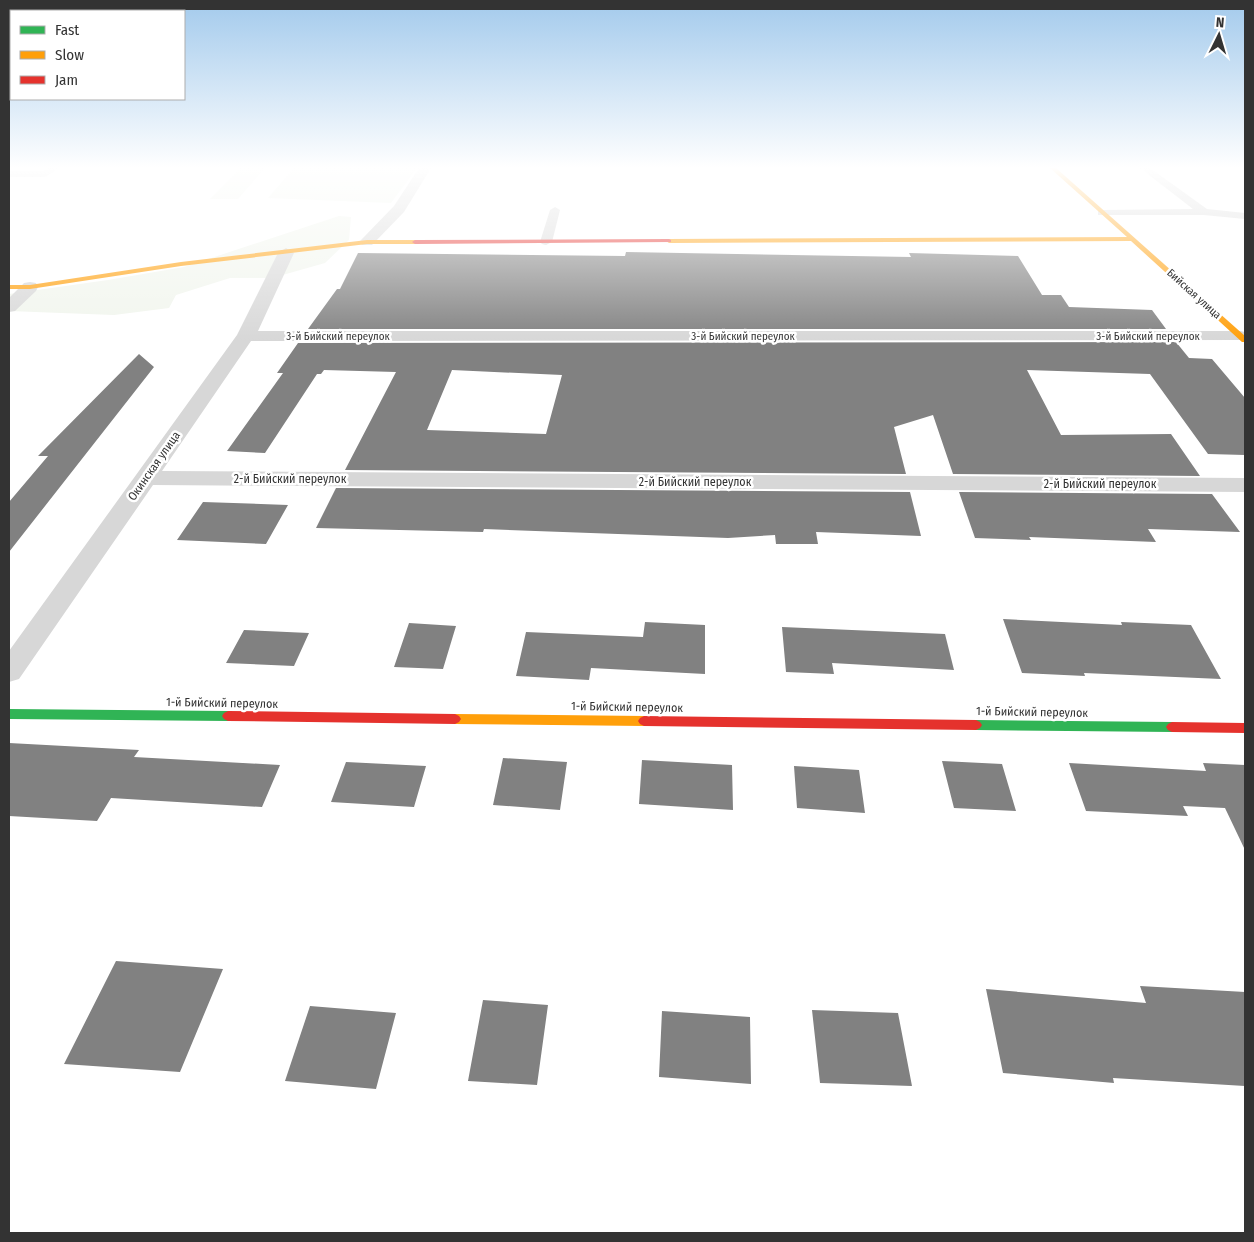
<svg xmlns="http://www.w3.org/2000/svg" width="1254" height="1242" viewBox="0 0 1254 1242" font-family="'Fira Sans Condensed',sans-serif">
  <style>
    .green { fill: #f1f5ed }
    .building { fill: #818181; fill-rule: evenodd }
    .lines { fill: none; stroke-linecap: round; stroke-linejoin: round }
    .lane { fill: #d7d7d7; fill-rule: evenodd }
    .street { fill: #d7d7d7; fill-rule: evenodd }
    .fast { fill: #30b455; fill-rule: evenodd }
    .slow { fill: #ff9f0a; fill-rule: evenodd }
    .jam { fill: #e5322d; fill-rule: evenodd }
    .labels { text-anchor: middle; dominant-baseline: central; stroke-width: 5; stroke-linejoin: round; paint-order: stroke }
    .far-street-label { font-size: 11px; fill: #333; stroke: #fff }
    .street-label { font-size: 12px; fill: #333; stroke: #fff }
  </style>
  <rect width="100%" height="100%" fill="#fff"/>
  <path class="green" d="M 241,168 L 265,168 L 238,199 L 210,199 Z
    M 294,168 L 417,168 L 391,203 L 268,198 Z
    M 339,216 L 351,217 L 349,240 L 325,263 L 272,278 L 230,278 L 176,295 L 169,308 L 114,315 L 9,311 L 9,294 L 108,280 L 184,267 Z"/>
  <path class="building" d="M 626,252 L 911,257 L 909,253 L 1018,256 L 1042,295 L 1061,295 L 1069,307 L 1152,310 L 1166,329 L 308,329 L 337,289 L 340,289 L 358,253 L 625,256 Z
    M 1176,342 L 1189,358 L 1212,359 L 1245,398 L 1245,455 L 1208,454 L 1150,374 L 1027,370 L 1061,435 L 1171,434 L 1200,476 L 953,474 L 933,415 L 894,427 L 906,474 L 345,470 L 396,372 L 324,370 L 321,374 L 317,374 L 265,453 L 227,451 L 283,373 L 277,373 L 298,343 ZM 452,370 L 562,375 L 546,434 L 427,430 Z
    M 139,354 L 154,367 L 9,552 L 9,502 L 48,456 L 38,456 Z
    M 336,488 L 910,492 L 921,536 L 816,532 L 818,544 L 776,544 L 775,535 L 728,538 L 484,529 L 483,532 L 316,528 Z
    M 959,492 L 1212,494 L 1240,532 L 1148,529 L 1156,542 L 1029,537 L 1031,540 L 975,538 Z
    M 203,502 L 288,505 L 266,544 L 177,540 Z
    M 1003,619 L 1122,625 L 1121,622 L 1191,625 L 1221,679 L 1084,673 L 1085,676 L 1022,673 Z
    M 645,622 L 705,625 L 705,674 L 591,668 L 589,680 L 516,676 L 526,632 L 643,637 Z
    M 409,623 L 456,626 L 443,669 L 394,667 Z
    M 782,627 L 945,634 L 954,670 L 832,663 L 834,674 L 786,672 Z
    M 244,630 L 309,633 L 294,666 L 226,663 Z
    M 9,743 L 139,750 L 134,757 L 280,765 L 262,807 L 111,798 L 97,821 L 9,816 Z
    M 503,758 L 567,762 L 560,810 L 493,805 Z
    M 642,760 L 732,765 L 733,810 L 639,804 Z
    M 942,761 L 1002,764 L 1016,811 L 954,808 Z
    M 346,762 L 426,766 L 414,807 L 331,802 Z
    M 1069,763 L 1206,771 L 1203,763 L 1245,765 L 1245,850 L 1225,808 L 1183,806 L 1188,816 L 1086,811 Z
    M 794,766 L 859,770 L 865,813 L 797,808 Z
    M 116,961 L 223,969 L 180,1072 L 64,1064 Z
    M 1140,986 L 1245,992 L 1245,1086 L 1113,1078 L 1114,1083 L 1003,1073 L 986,989 L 1146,1003 Z
    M 483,1000 L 548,1005 L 537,1085 L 468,1081 Z
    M 310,1006 L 396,1013 L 376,1089 L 285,1081 Z
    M 812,1010 L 898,1013 L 912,1086 L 820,1083 Z
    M 662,1011 L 750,1017 L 751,1084 L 659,1077 Z"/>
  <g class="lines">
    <path class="lane" d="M 49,168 L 60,168 L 45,177 L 9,177 L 9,171 L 43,171 Z
      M 1140,168 L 1150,168 L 1207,209 L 1245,213 L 1245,219 L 1204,215 L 1098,215 L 1098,211 L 1102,210 L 1193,209 Z
      M 555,207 L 560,210 L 552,242 L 546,245 L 542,244 L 540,242 L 550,210 Z"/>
    <path class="street" d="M 419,168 L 431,168 L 404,212 L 372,245 L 362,245 L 359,242 L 362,239 L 394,206 Z
      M 286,248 L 294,253 L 258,331 L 1240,331 L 1245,332 L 1245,340 L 251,341 L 162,471 L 1245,478 L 1245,492 L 153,485 L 19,679 L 9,682 L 9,651 L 237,335 L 278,253 Z
      M 30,282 L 36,283 L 38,287 L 36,291 L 15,311 L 9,312 L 9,298 L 24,283 Z"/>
    <path class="fast" d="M 9,709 L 228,711 L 232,713 L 234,716 L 232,719 L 228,721 L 9,719 Z
      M 976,720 L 1172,722 L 1176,724 L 1178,727 L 1176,730 L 1172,732 L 976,730 L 972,728 L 970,725 L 972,722 Z"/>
    <path class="slow" d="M 1050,168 L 1056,168 L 1245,336 L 1245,342 L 1242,342 L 1131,241 L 669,243 L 666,241 L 669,239 L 1127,237 Z
      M 367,240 L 415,240 L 418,242 L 415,244 L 367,244 L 181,266 L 30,289 L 9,289 L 9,285 L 30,285 L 181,262 Z
      M 455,714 L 644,716 L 648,718 L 650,721 L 648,724 L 644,726 L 455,724 L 451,722 L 449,719 L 451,716 Z"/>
    <path class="jam" d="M 669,239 L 671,240 L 671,242 L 415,244 L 412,242 L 415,240 Z
      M 228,711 L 455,714 L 459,716 L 461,719 L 459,722 L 455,724 L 228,721 L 224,719 L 222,716 L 224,713 Z
      M 644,716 L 976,720 L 980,722 L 982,725 L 980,728 L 976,730 L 644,726 L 640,724 L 638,721 L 640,718 Z
      M 1172,722 L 1245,723 L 1245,733 L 1172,732 L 1168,730 L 1166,727 L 1168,724 Z"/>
  </g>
  <linearGradient id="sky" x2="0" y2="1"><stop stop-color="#a3caec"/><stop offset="0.49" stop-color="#fff"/><stop offset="1" stop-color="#fff" stop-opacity="0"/></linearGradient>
  <rect width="1254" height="342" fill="url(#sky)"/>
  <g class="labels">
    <g class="far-street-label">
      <text transform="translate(1194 294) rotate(42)">Бийская улица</text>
      <text x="338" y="336">3-й Бийский переулок</text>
      <text x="743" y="336">3-й Бийский переулок</text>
      <text x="1148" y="336">3-й Бийский переулок</text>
    </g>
    <g class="street-label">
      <text transform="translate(154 466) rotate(-55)">Окинская улица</text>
      <text x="290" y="479">2-й Бийский переулок</text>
      <text x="695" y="482">2-й Бийский переулок</text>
      <text x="1100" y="484">2-й Бийский переулок</text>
      <text transform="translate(222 703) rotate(1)">1-й Бийский переулок</text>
      <text transform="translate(627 707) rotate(1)">1-й Бийский переулок</text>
      <text transform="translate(1032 712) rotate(1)">1-й Бийский переулок</text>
    </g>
  </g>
  <rect width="1254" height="1242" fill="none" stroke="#333333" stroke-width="20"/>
  <rect x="10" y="10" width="175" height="90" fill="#ffffff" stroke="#adadad"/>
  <rect x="20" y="26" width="25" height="8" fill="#30b455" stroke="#adadad"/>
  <text x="55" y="35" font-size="15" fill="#333333">Fast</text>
  <rect x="20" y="51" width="25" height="8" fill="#ff9f0a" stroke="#adadad"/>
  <text x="55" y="60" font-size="15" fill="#333333">Slow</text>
  <rect x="20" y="76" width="25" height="8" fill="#e5322d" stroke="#adadad"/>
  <text x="55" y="85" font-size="15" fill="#333333">Jam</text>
  <g transform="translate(1219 35) rotate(5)" stroke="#ffffff" stroke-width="4" paint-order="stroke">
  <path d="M0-4L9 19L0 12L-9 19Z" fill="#333333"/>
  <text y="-8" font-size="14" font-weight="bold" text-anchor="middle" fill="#333333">N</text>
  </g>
</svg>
